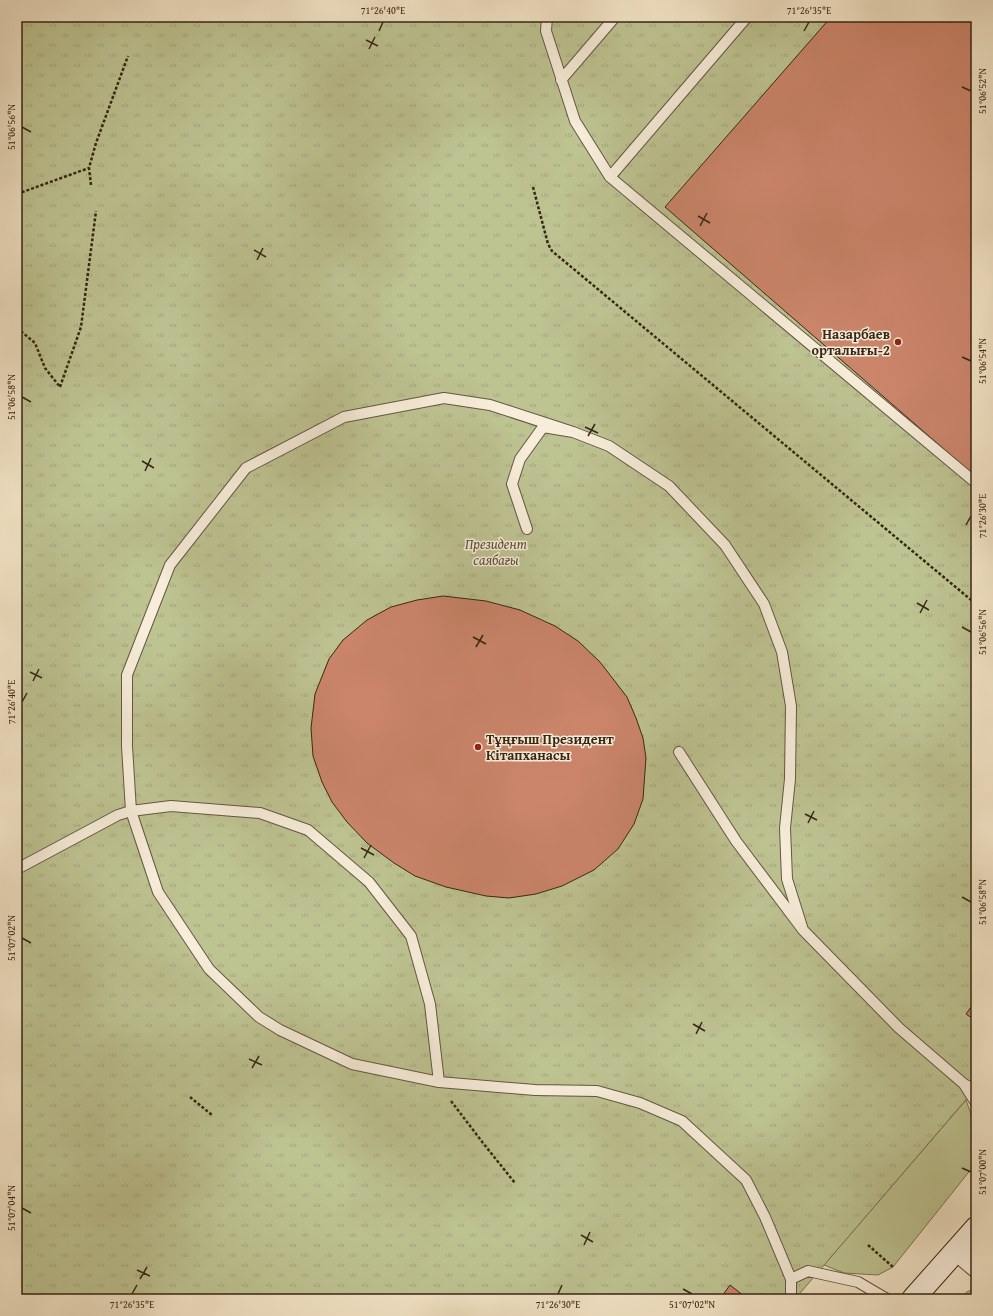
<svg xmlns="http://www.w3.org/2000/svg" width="993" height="1316" viewBox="0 0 993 1316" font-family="'Gentium Book Plus',serif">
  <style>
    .grass { fill: #bec392; stroke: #7a7454 }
    .park { fill: url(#park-tufts); stroke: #7a7454 }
    .building { fill: #cb856b; stroke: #372615 }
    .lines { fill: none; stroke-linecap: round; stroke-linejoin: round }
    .lane-casing { stroke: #665641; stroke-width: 12 }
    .street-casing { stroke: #665641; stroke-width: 22 }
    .secondary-casing { stroke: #372615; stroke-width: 24 }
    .path { stroke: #372615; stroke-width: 2.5; stroke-dasharray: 3 2; stroke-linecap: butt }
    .lane { stroke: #f7edda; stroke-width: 10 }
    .street { stroke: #f7edda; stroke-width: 20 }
    .secondary { stroke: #f7edda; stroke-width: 22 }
    .ticks { fill: none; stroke: #372615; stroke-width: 1.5 }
    .poi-dot { fill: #8f2418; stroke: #f7edda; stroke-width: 1.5 }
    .labels { text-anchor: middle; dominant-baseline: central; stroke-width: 3; stroke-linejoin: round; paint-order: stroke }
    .poi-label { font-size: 14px; font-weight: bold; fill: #372615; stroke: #f7edda; text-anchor: end }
    .park-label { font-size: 14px; font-style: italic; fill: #594d34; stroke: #f7edda }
    .neatline { fill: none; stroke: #372615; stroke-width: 1.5 }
    .ticks-label { font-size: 10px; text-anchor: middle; fill: #372615 }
  </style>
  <defs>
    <pattern id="park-tufts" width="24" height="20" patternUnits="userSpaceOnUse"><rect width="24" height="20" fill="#bec392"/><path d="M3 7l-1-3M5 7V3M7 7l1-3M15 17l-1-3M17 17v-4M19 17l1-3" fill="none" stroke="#a4a77d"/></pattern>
  </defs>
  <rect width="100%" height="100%" fill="#f2e4c6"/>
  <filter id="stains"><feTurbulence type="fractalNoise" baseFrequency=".005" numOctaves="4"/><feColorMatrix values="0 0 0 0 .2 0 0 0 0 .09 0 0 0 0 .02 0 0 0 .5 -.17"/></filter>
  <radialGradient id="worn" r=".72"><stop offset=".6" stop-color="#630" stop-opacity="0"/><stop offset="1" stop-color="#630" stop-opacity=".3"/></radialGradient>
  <path class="grass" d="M 966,1100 L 974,1123 L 972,1168 L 893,1267 L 878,1275 L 844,1273 L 824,1265 Z"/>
  <path class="park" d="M 17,17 L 976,17 L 976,1088 L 795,1299 L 17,1299 Z
    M 968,1291 L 976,1291 L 976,1299 L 959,1299 Z"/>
  <path class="building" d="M 831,17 L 976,17 L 976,477 L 665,207 Z
    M 443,596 L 486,601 L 520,610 L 555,626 L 578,641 L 600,662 L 627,697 L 636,718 L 643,738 L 646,758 L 643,799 L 634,824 L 618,849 L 594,870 L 562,886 L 536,894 L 509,898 L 486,896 L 446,887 L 415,876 L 394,863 L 367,843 L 347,822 L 332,802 L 322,782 L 313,756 L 311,728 L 315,694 L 329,659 L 343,640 L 367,620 L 391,607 L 417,600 Z
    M 976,1000 L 976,1021 L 966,1014 Z
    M 730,1285 L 744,1296 L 742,1299 L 720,1299 Z"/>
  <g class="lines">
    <g class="lane-casing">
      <path id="lane" d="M 547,17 L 546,31 L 575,121 L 610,177 L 976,483
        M 561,80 L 615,17
        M 610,177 L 747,17
        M 573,432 L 490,405 L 444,398 L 344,417 L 246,468 L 170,565 L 127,675 L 127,746 L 131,811 L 158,892 L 209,969 L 259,1017 L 280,1030 L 352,1064 L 439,1082 L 535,1090 L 597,1091 L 640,1103 L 682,1121 L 746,1180 L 765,1217 L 791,1279 L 791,1299
        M 527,529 L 512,484 L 520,459 L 543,427 L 573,432 L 609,446 L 669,486 L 725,545 L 764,604 L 782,652 L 791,706 L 790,779 L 785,828 L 787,879 L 803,930
        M 679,752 L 736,841 L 803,930 L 899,1028 L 964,1084 L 976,1090
        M 17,869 L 118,815 L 131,811 L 171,806 L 260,813 L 308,830 L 369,882 L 411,936 L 430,1004 L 439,1082
        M 964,1084 L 976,1103
        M 791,1279 L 808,1271 L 858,1282 L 887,1299"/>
    </g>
    <g class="street-casing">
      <path id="street" d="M 956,1250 L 976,1267"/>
    </g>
    <g class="secondary-casing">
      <path id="secondary" d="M 913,1299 L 976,1228"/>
    </g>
    <path class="path" d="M 91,185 L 89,168 L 96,143 L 128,56
      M 533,187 L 548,244 L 552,251 L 976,604
      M 17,194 L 89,168
      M 17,328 L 35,343 L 45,368 L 60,387
      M 60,387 L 81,327 L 96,211
      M 190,1097 L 212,1115
      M 451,1101 L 483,1143 L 515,1183
      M 868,1245 L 893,1267"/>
    <use href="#lane" class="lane"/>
    <use href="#street" class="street"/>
    <use href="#secondary" class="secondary"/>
  </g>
  <path class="ticks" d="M 379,31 L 383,22M 804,31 L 809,22M 366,40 L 378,46M 369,49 L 375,37M 962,87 L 971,91M 22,127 L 31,132M 698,216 L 710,223M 700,226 L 707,213M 254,250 L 266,257M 257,260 L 263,248M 962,357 L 971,361M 22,397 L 31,402M 585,427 L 598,433M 588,436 L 595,424M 142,461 L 154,468M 145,471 L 151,458M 966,525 L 971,516M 917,603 L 929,610M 920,613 L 927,600M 962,627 L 971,632M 473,637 L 486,644M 476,647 L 483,635M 30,672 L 42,678M 33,681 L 39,669M 22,702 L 27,693M 805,814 L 817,820M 808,823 L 814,811M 361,848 L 374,855M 364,858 L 371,845M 962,897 L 971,902M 22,938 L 31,943M 693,1024 L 705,1031M 696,1034 L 702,1022M 249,1059 L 262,1065M 252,1068 L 259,1056M 962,1168 L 971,1172M 22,1208 L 31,1213M 581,1235 L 593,1242M 584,1245 L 590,1232M 137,1270 L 150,1276M 140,1279 L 147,1267M 683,1289 L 692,1294M 132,1294 L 137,1285M 558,1294 L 562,1285"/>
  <g class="poi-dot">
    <circle cx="898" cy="342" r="4"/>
    <circle cx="478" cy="747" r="4"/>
  </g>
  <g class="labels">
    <g class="poi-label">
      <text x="890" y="334">Назарбаев<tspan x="890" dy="16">орталығы-2</tspan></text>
      <text x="486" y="739" text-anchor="start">Тұңғыш Президент<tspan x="486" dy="16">Кітапханасы</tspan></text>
    </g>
    <g class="park-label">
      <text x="496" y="544">Президент<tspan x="496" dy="16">саябағы</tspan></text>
    </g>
  </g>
  <rect width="993" height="1316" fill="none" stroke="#f2e4c6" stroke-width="44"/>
  <rect x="22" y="22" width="949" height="1272" class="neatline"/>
  <g class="ticks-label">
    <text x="383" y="14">71°26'40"E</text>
    <text x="809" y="14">71°26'35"E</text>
    <text transform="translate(982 91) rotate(-90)" y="4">51°06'52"N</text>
    <text transform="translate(11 127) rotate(-90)" y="4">51°06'56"N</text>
    <text transform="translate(982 361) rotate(-90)" y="4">51°06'54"N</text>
    <text transform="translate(11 397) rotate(-90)" y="4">51°06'58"N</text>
    <text transform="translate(982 516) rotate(-90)" y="4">71°26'30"E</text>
    <text transform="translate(982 632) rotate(-90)" y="4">51°06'56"N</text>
    <text transform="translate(11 702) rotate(-90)" y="4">71°26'40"E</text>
    <text transform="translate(982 902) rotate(-90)" y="4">51°06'58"N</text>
    <text transform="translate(11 938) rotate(-90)" y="4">51°07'02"N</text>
    <text transform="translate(982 1172) rotate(-90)" y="4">51°07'00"N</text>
    <text transform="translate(11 1208) rotate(-90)" y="4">51°07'04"N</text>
    <text x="132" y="1308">71°26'35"E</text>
    <text x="558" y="1308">71°26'30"E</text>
    <text x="692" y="1308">51°07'02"N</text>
  </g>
  <rect width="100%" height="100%" filter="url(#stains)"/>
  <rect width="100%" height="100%" fill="url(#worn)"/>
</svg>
